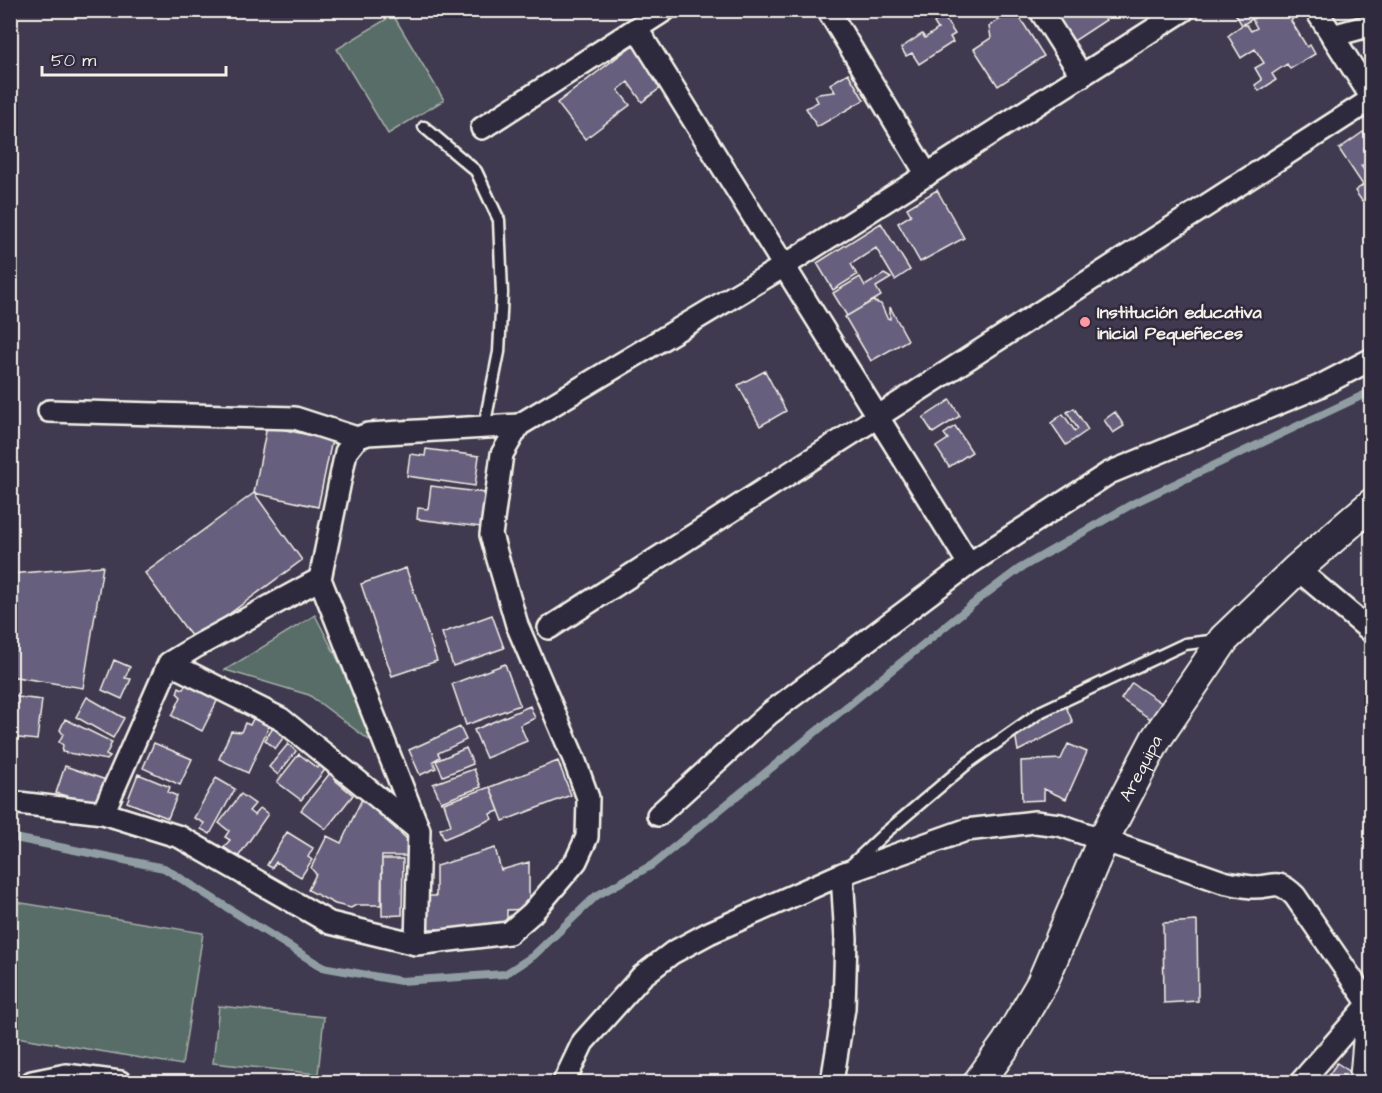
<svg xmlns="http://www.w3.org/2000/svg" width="1382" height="1093" viewBox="0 0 1382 1093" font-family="'Architects Daughter',sans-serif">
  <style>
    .green { fill: #596d67; stroke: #a6afa8; stroke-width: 1.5 }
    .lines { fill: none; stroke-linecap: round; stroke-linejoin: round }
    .stream { stroke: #909ea4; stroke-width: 8 }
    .building { fill: #66607e; stroke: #f4f1e8; stroke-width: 1.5 }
    .lane-casing { stroke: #f4f1e8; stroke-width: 15 }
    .street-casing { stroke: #f4f1e8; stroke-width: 26 }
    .secondary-casing { stroke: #f4f1e8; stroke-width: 34 }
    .lane { stroke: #2f2a3d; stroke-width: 10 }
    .street { stroke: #2f2a3d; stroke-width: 21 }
    .secondary { stroke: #2f2a3d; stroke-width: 30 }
    .poi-dot { fill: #ff9aa2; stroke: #2f2a3d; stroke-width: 2 }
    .labels { text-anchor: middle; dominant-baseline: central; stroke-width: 5; stroke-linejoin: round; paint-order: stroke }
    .poi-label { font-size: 18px; font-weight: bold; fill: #f4f1e8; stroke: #2f2a3d; text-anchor: start }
    .street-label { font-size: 18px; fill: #f4f1e8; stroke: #2f2a3d }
  </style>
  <rect width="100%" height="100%" fill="#403a50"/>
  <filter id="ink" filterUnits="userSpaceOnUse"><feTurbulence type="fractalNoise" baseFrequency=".0167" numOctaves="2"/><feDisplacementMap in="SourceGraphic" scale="12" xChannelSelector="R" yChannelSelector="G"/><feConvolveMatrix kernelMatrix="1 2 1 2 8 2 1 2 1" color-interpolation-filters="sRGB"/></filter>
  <g filter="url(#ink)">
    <path class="green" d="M 393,15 L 444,100 L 388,134 L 337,49 Z
      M 315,615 L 385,752 L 309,695 L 225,670 Z
      M 10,901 L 203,933 L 182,1065 L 11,1036 Z
      M 219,1006 L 324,1017 L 318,1074 L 213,1063 Z"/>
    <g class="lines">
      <path class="stream" d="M 10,837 L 164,868 L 322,967 L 401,981 L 505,974 L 533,956 L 596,896 L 652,865 L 979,599 L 1019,569 L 1134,503 L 1372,391"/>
    </g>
    <path class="building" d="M 1015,10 L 1044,56 L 998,86 L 974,49 L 991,38 L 989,26 Z
      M 1053,10 L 1100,10 L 1106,20 L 1074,41 Z
      M 1233,10 L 1247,10 L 1252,19 L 1242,25 Z
      M 1269,10 L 1290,10 L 1294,17 L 1291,21 L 1307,47 L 1310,45 L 1315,54 L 1290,69 L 1287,64 L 1272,74 L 1276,80 L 1259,91 L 1255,85 L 1262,80 L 1255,68 L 1264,63 L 1255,49 L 1241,58 L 1228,36 L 1242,25 L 1247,25 L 1251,31 L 1257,28 L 1252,19 Z
      M 943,16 L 955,34 L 950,37 L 953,42 L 919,64 L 912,53 L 906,56 L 901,48 L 922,34 L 925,38 L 938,29 L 934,23 Z
      M 633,45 L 664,85 L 642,102 L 628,82 L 618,90 L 630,105 L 585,139 L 557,103 Z
      M 848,73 L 864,100 L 817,127 L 806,108 L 818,102 L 815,96 L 818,94 L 835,92 L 830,84 Z
      M 1363,132 L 1371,143 L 1364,148 L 1369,155 L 1372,153 L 1372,159 L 1361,166 L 1370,178 L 1372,176 L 1372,201 L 1369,197 L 1362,201 L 1355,191 L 1363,185 L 1339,149 Z
      M 937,190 L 964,238 L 920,262 L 898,223 L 911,215 L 907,208 Z
      M 881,223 L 910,270 L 895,280 L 876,248 L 851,264 L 857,275 L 833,290 L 817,263 Z
      M 884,274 L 891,278 L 876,287 L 881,296 L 847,316 L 833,293 L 860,277 L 865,286 Z
      M 872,301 L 881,304 L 887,318 L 890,319 L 890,307 L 908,340 L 871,361 L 845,317 Z
      M 765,371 L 786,411 L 760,426 L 738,385 Z
      M 950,400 L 960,416 L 933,433 L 923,418 Z
      M 1074,408 L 1088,430 L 1066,445 L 1051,423 L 1063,414 L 1075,431 L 1078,429 L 1067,412 Z
      M 1115,412 L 1124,426 L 1113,433 L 1104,420 Z
      M 267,426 L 332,440 L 318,507 L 254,493 Z
      M 955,426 L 972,452 L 949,467 L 936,447 L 948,439 L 944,434 Z
      M 426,449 L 479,456 L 475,486 L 407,476 L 410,454 L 425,456 Z
      M 431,486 L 485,493 L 481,527 L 417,519 L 418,508 L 428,509 Z
      M 254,493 L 302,560 L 194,640 L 145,573 Z
      M 103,566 L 83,688 L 10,676 L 10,574 Z
      M 406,568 L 437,661 L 392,676 L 361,584 Z
      M 492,615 L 504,648 L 453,666 L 442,633 Z
      M 114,660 L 130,667 L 125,678 L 131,679 L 122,699 L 102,690 Z
      M 505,664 L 520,705 L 466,725 L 452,684 Z
      M 1132,683 L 1163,704 L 1152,720 L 1121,699 Z
      M 186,684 L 218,699 L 202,731 L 172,716 L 181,697 L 177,693 L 179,687 L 183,689 Z
      M 10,692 L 18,697 L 42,700 L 37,740 L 10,737 Z
      M 87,697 L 124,718 L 113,738 L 76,717 Z
      M 1065,704 L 1073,723 L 1018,751 L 1015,733 Z
      M 530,706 L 535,718 L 520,725 L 527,741 L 486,758 L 474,730 Z
      M 254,717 L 270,724 L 248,773 L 219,759 L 231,731 L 241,732 L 245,723 L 250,725 Z
      M 65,719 L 112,742 L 106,755 L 110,757 L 107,760 L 62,752 L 63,745 L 59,742 L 63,734 L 60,730 Z
      M 275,725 L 286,734 L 275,749 L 265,740 Z
      M 460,727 L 466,740 L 438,753 L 440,757 L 433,761 L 436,768 L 420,775 L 409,750 Z
      M 154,743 L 192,759 L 180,785 L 143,768 Z
      M 288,744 L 296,751 L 278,775 L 269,767 Z
      M 1068,744 L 1087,752 L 1066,799 L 1044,789 L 1044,800 L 1022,801 L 1021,761 L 1061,759 Z
      M 466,748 L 473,764 L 443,776 L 436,761 Z
      M 299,754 L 317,768 L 324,762 L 328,766 L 301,800 L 277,782 Z
      M 558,761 L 571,795 L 503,821 L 490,787 Z
      M 65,766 L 106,780 L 95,804 L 56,793 Z
      M 334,768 L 342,774 L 336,781 L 353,795 L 326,829 L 301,810 Z
      M 474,769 L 481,787 L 441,802 L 433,784 Z
      M 138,774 L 170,787 L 168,792 L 177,796 L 168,818 L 127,802 Z
      M 216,778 L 235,789 L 210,834 L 201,829 L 204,823 L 194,818 Z
      M 490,787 L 499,811 L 490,814 L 492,819 L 444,839 L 440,829 L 451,825 L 444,803 Z
      M 241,794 L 255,804 L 249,811 L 254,815 L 260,808 L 268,814 L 238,857 L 224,847 L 230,840 L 225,837 L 229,831 L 219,823 Z
      M 362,799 L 407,839 L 407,856 L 382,856 L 381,905 L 356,905 L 351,908 L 335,904 L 308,890 L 316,874 L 311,868 L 327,836 L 341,843 Z
      M 287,832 L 313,848 L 308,857 L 312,860 L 301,877 L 276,862 L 272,868 L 267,865 Z
      M 495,848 L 501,870 L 529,862 L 529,909 L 507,910 L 507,929 L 426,929 L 426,896 L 436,896 L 436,866 Z
      M 382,859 L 403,859 L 402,915 L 382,916 Z
      M 1197,921 L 1198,1001 L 1164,1003 L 1163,923 Z
      M 1337,1063 L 1349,1071 L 1351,1082 L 1324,1082 Z"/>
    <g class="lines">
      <g class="lane-casing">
        <path id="lane" d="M 424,127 L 476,171 L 499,220 L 502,293 L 499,352 L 484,427
          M 850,866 L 885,833 L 968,763 L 1042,711 L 1185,644 L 1218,640"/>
      </g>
      <g class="street-casing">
        <path id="street" d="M 828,10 L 927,175
          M 1040,10 L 1082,76
          M 1316,10 L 1372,98
          M 637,29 L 969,564
          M 1332,36 L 1372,25
          M 482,128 L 665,10
          M 49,411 L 295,418 L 357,438
          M 1297,569 L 1372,632
          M 549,628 L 1372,99
          M 169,663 L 281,719 L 417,829
          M 10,802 L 103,813 L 180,837 L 330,923 L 416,944 L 509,933 L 532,913 L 576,861 L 587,837 L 588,798 L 574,759 L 517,625 L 491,535 L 502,454 L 519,425 L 784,266 L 1184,10
          M 103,813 L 169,663 L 197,646 L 320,579
          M 658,815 L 770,713 L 969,564 L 1109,473 L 1318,387 L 1372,359
          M 416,944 L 419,830 L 320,579 L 346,452 L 357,438 L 368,434 L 519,425
          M 32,1082 L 66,1075 L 120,1082
          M 564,1082 L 583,1042 L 642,976 L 672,953 L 709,933 L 842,874 L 966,830 L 1035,822 L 1060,825 L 1223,882 C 1232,884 1242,886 1252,887 C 1274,888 1276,877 1295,896 L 1369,1004 L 1301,1082
          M 832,1082 L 844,1008 L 846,939 L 842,874"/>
      </g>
      <g class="secondary-casing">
        <g id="secondary">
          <path id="s1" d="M 979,1082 L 1007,1043 L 1042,983 L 1103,840 L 1156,739 L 1224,639 L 1297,569 L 1372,504"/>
          <path d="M 1365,1082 L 1372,1001"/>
        </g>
      </g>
      <use href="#lane" class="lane"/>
      <use href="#street" class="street"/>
      <use href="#secondary" class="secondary"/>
    </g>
  </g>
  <circle class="poi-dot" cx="1085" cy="322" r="6"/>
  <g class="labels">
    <g class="poi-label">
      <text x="1097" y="312">Institución educativa<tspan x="1097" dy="21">inicial Pequeñeces</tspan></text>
    </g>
    <g class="street-label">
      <text stroke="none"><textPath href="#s1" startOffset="354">Arequipa</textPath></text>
    </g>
  </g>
  <rect width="1382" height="1093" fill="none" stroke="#2f2a3d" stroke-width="36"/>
  <rect x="18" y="18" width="1346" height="1057" fill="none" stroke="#f4f1e8" stroke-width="2" filter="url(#ink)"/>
  <path d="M42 66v9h184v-9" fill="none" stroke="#f4f1e8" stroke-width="3"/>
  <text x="51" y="66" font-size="18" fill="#f4f1e8" stroke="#2f2a3d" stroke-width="4.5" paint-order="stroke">50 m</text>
</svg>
